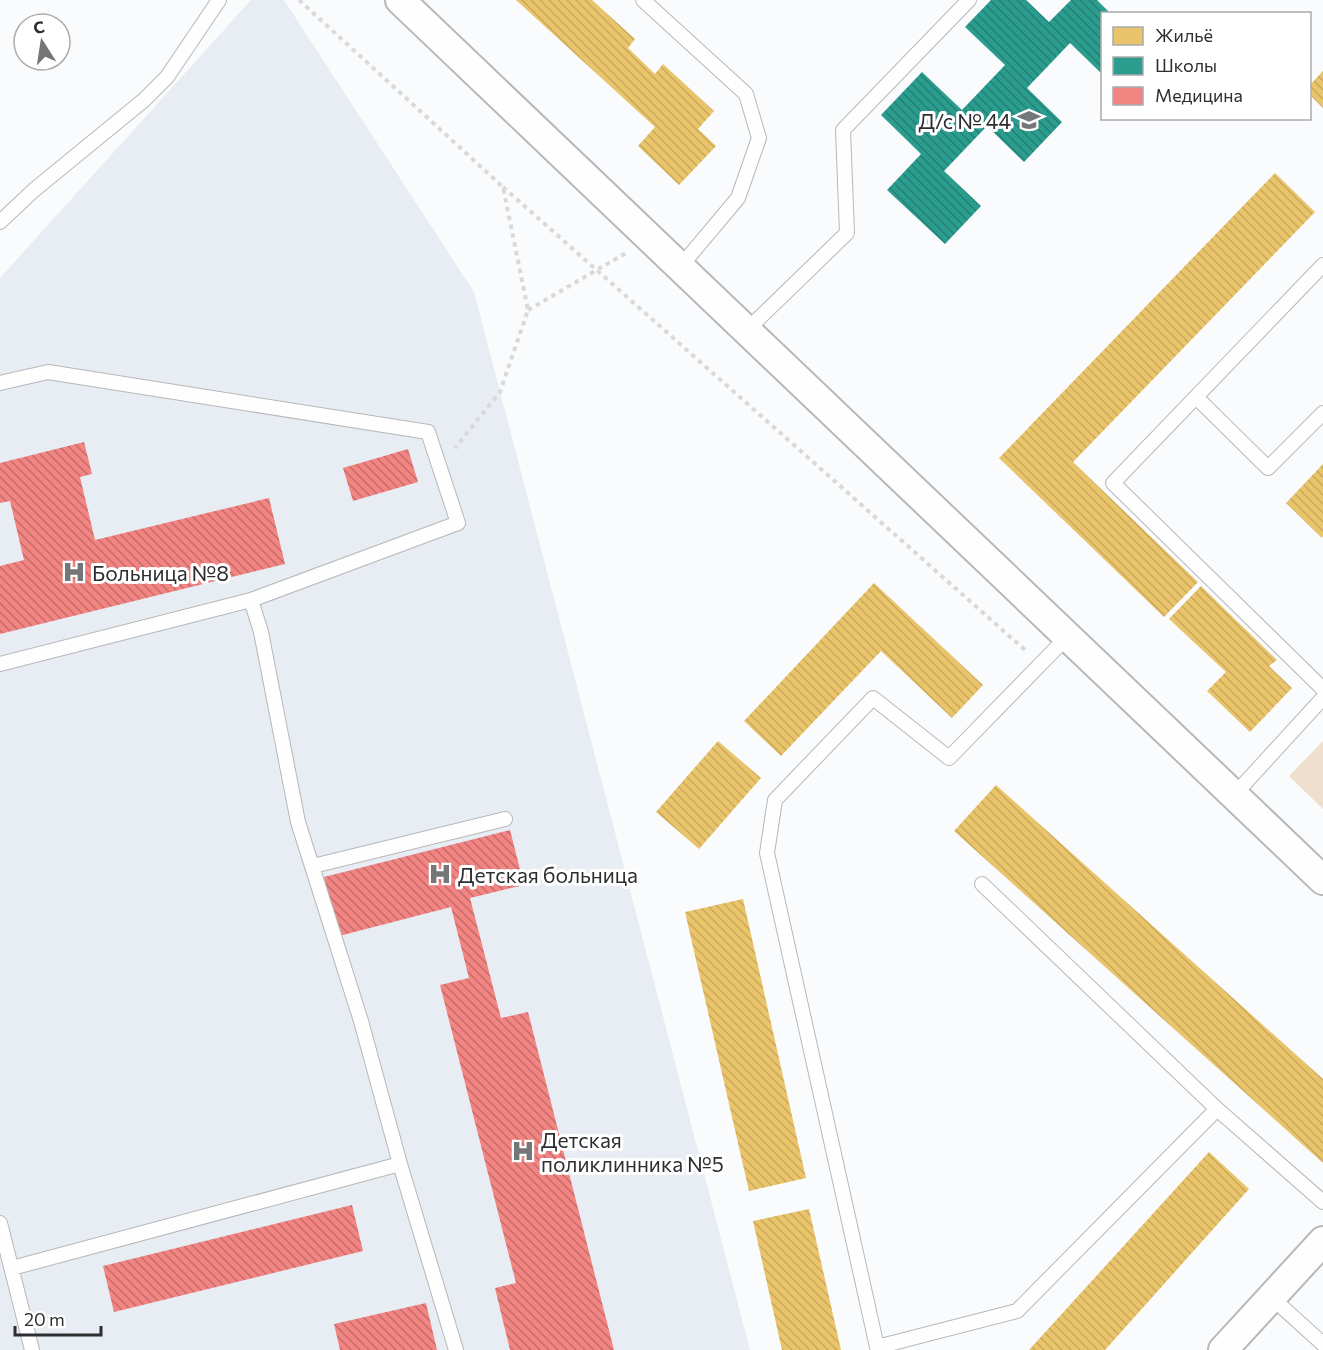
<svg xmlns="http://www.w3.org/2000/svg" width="1323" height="1350" viewBox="0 0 1323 1350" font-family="Commissioner,sans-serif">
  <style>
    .built { fill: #e8ecf3 }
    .park { fill: #efdfcd }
    .homes { fill: url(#homes-back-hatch) }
    .schools { fill: url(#schools-back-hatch) }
    .health { fill: url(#health-back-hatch) }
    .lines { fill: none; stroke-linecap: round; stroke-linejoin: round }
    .service-casing { stroke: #b6b8b9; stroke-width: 16 }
    .minor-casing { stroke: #b6b8b9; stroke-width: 32 }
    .path { stroke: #d9d9d9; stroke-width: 4; stroke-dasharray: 4.5 4.5; stroke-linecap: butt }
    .service { stroke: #fefeff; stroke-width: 14 }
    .minor { stroke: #fefeff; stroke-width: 28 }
    .labels { text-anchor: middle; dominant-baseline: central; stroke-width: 6; stroke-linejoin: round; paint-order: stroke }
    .poi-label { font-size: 21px; fill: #2d2e30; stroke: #fff; text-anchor: start }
  </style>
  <defs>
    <pattern id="homes-back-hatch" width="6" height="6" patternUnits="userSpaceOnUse" patternTransform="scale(1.5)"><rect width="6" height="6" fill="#e9c46a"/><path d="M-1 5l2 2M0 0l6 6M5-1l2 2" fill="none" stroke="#c8a95c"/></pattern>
    <pattern id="schools-back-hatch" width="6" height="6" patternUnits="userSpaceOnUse" patternTransform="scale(1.5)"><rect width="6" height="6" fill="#2a9d8f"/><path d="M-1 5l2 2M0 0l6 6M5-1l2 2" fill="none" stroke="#248075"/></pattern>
    <pattern id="health-back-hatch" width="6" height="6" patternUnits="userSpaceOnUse" patternTransform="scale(1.5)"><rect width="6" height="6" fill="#f28482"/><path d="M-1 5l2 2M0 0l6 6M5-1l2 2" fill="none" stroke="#c46c6b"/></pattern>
  </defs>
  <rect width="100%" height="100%" fill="#f9fbfd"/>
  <path class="built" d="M 251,0 L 284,0 L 474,292 L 750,1350 L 0,1350 L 0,278 Z"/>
  <path class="park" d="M 1323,741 L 1323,809 L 1289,776 Z"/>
  <path class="homes" d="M 516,0 L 592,0 L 635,39 L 628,48 L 655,74 L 663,64 L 714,111 L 698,129 L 716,146 L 679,185 L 638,146 L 655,127 Z
    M 1323,71 L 1323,108 L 1310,95 L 1310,85 Z
    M 1275,173 L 1315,212 L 1073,462 L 1198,582 L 1164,617 L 999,458 Z
    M 1323,464 L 1323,536 L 1322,538 L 1286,503 Z
    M 874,583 L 983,685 L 952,718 L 881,651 L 781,756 L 744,721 Z
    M 1201,586 L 1277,660 L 1269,666 L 1292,688 L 1250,732 L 1207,691 L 1226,672 L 1169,619 Z
    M 718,741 L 761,778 L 699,849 L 656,812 Z
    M 996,785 L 1323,1079 L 1323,1163 L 954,831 Z
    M 743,899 L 806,1178 L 749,1191 L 685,912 Z
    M 1209,1152 L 1249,1189 L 1105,1350 L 1029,1350 Z
    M 809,1209 L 841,1350 L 782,1350 L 753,1221 Z"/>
  <path class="schools" d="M 991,0 L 1026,0 L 1049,22 L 1071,0 L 1097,0 L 1111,14 L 1102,14 L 1102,74 L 1070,43 L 1027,88 L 1062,122 L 1024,162 L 987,126 L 944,171 L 981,206 L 945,244 L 887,190 L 921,154 L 881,115 L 922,72 L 962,110 L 1005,65 L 965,27 Z"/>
  <path class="health" d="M 84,442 L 92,474 L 80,477 L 95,540 L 269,498 L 285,564 L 0,634 L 0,566 L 24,560 L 10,501 L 0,503 L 0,463 Z
    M 408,449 L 418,482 L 353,501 L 343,468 Z
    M 510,830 L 524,885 L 470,898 L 501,1018 L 528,1012 L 614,1350 L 510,1350 L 495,1288 L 516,1283 L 440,985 L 469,978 L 451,907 L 339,936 L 324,877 Z
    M 352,1205 L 363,1251 L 114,1312 L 103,1266 Z
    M 426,1303 L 437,1350 L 340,1350 L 334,1324 Z"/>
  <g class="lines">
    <g class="service-casing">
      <path id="service" d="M 643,0 L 746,94 L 759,138 L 738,198 L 681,266
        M 0,222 L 34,190 L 144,100 L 167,77 L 219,0
        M 1323,265 L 1113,483 L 1323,689
        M 748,329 L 847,233 L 843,130 L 969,0
        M 0,383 L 48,372 L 428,432 L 458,523 L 251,600 L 261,632 L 298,822 L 361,1021 L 400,1164 L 456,1350
        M 1196,397 L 1268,468 L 1323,413
        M 1069,635 L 949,758 L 873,698 L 775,800 L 767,853 L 877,1347 L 1017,1311 L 1217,1109
        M 0,664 L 251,600
        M 1235,794 L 1323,698
        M 313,866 L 505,819
        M 982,884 L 1217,1109 L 1323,1202
        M 0,1223 L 32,1350
        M 12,1268 L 400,1164
        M 1271,1297 L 1323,1344"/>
    </g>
    <g class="minor-casing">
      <path id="minor" d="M 400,0 L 1323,880
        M 1223,1350 L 1323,1241"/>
    </g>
    <path class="path" d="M 299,0 L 503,187 L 528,310 L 500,392 L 455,448
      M 503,187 L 1025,650
      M 528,310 L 626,253"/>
    <use href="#service" class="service"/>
    <use href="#minor" class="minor"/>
  </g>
  <defs>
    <g id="school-bare" transform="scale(1.8)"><path d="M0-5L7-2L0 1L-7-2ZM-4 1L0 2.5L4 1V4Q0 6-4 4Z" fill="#747678" stroke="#fff" stroke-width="2.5" paint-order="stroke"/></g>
    <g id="hospital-bare" transform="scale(1.8)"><path d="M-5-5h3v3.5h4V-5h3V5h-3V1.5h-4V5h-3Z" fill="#747678" stroke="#fff" stroke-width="2.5" paint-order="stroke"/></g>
  </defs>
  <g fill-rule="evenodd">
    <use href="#school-bare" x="1029" y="120"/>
    <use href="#hospital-bare" x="74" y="572"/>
    <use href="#hospital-bare" x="440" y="874"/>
    <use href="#hospital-bare" x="523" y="1151"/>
  </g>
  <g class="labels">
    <g class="poi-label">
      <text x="1011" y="120" text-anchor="end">Д/с № 44</text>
      <text x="92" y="572">Больница №8</text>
      <text x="458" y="874">Детская больница</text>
      <text x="541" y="1139">Детская<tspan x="541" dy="24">поликлинника №5</tspan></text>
    </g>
  </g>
  <rect x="1101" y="12" width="210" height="108" fill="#ffffff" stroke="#ababac" stroke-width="1.5"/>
  <rect x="1113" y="27" width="30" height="18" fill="#e9c46a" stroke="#ababac" stroke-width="1.5"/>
  <text x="1155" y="42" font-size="18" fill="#2d2e30">Жильё</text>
  <rect x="1113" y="57" width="30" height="18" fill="#2a9d8f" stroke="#ababac" stroke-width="1.5"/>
  <text x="1155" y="72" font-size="18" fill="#2d2e30">Школы</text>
  <rect x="1113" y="87" width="30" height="18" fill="#f28482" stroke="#ababac" stroke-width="1.5"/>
  <text x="1155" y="102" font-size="18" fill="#2d2e30">Медицина</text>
  <g transform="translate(42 42) rotate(348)"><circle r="28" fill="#ffffff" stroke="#ababac" stroke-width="1.5"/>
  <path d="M0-4.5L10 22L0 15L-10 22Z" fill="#747678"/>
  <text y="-9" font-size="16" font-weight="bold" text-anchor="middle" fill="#2d2e30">С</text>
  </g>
  <path d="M15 1326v9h86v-9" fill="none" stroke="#2d2e30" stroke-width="3"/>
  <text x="24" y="1326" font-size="18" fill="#2d2e30" stroke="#ffffff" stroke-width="4.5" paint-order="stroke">20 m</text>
</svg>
